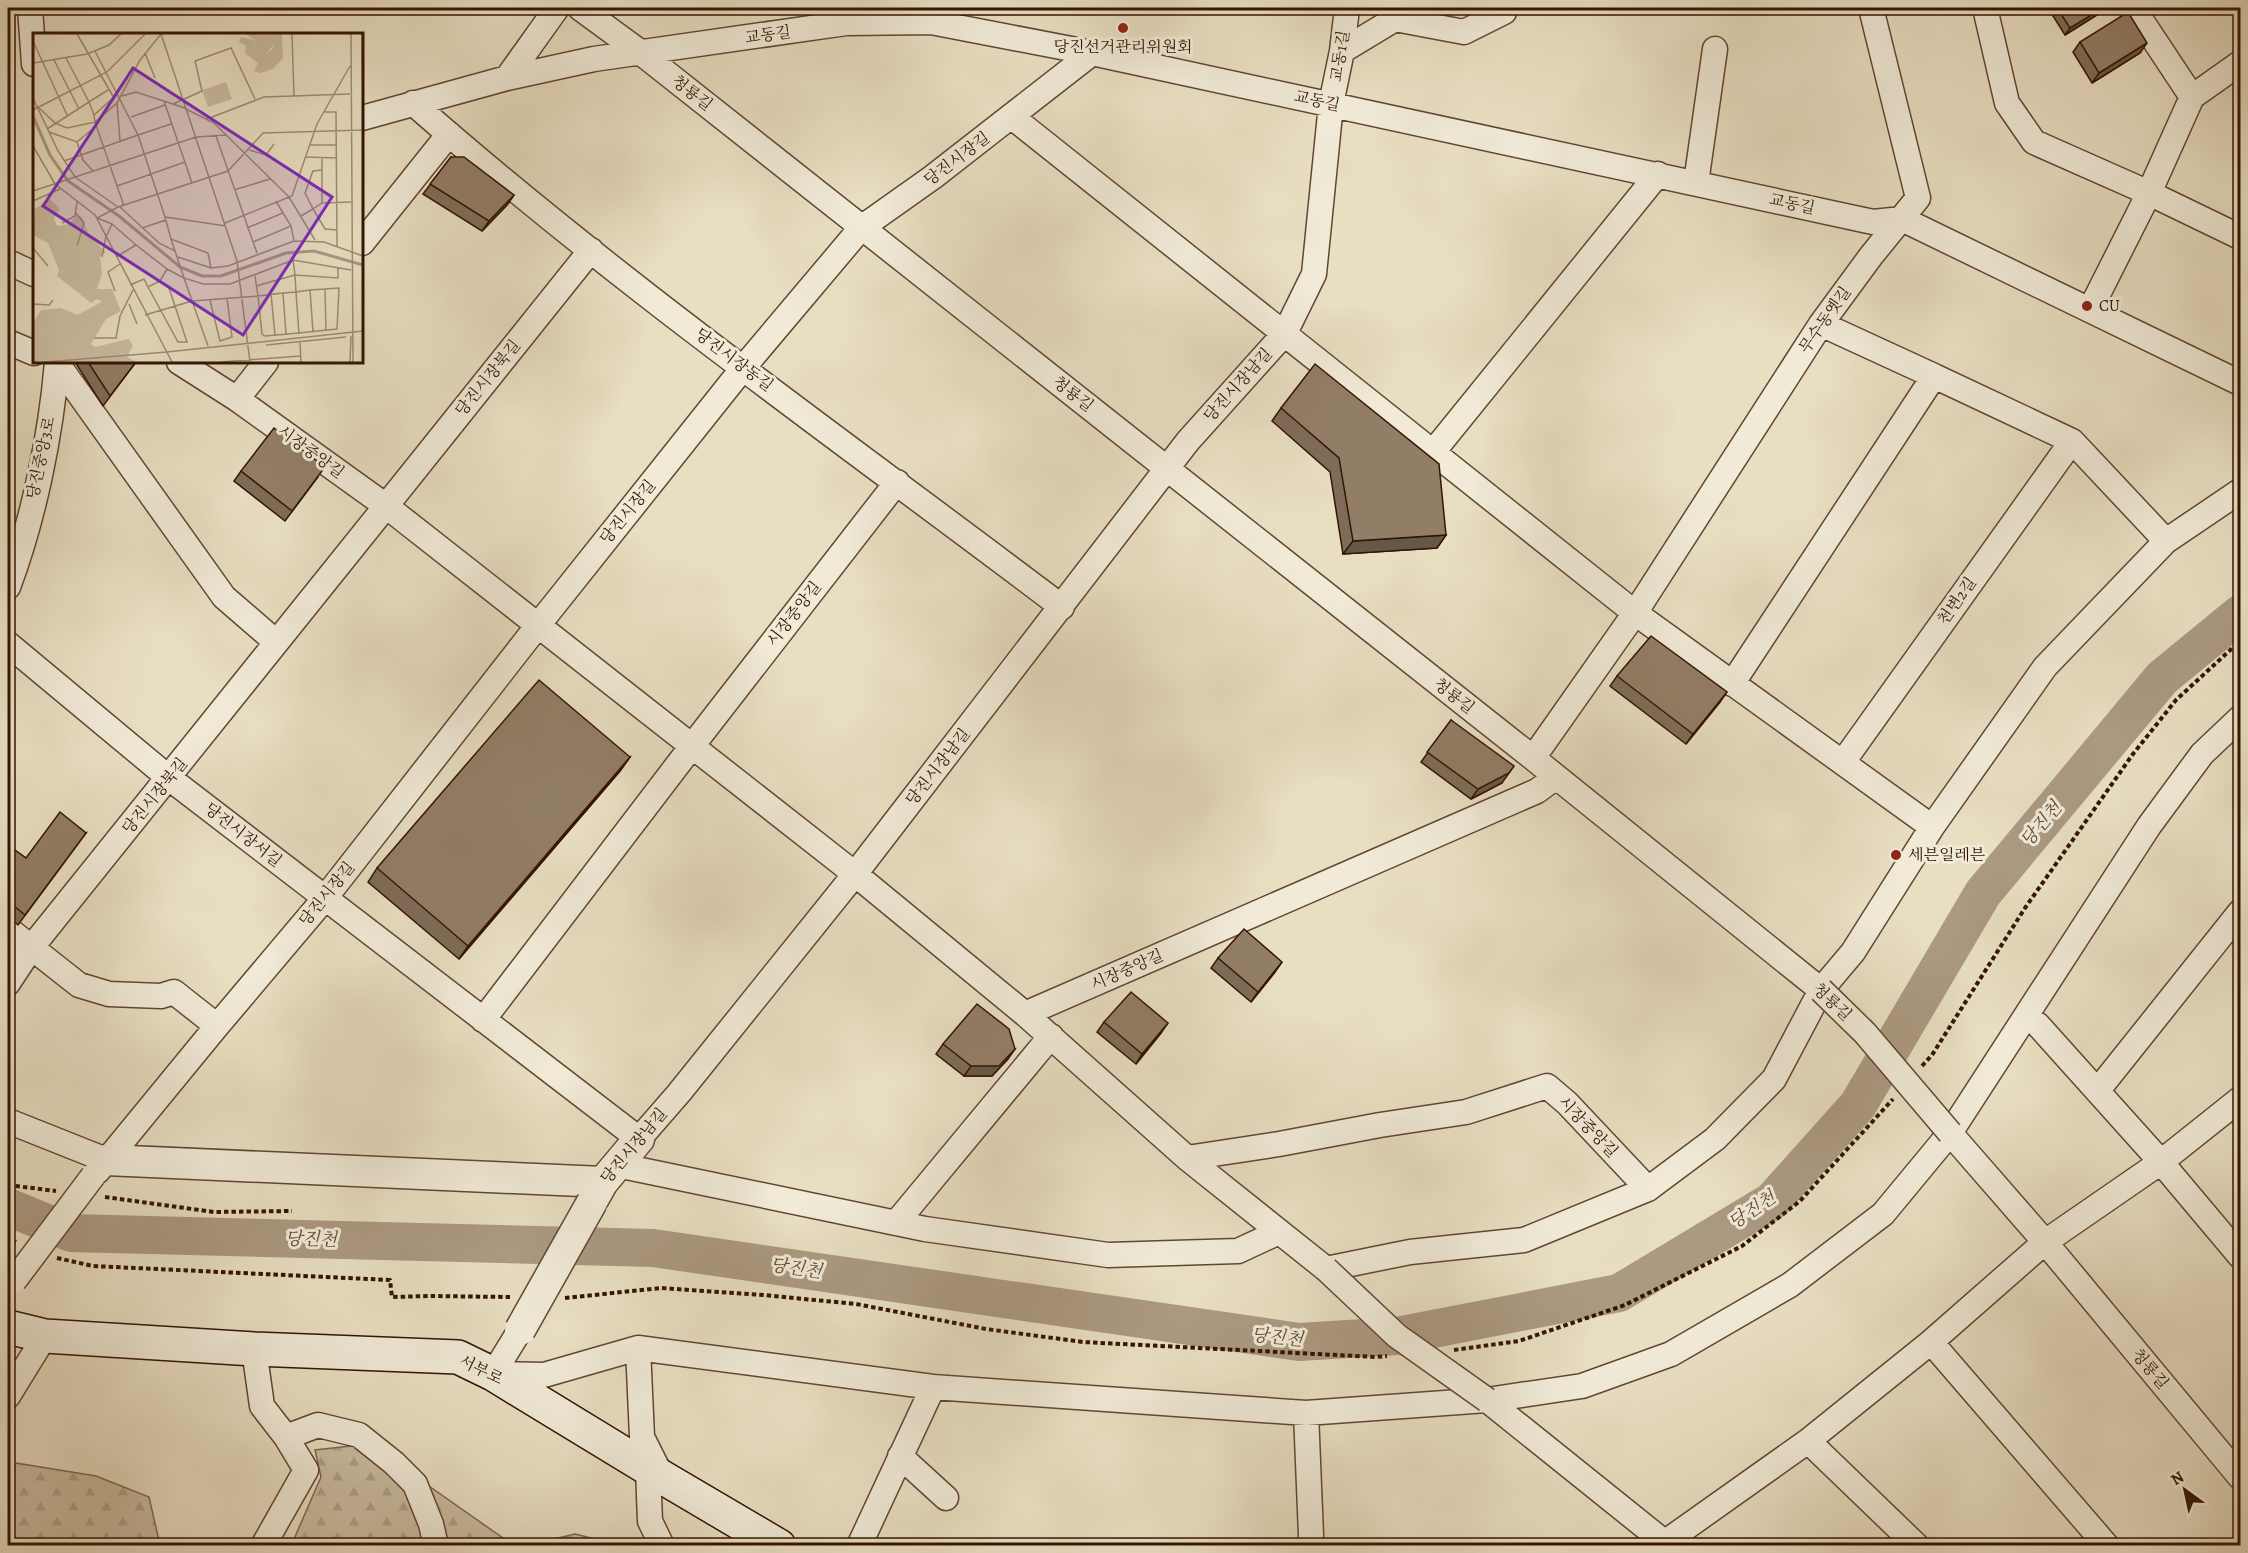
<svg xmlns="http://www.w3.org/2000/svg" width="2248" height="1553" viewBox="0 0 2248 1553" font-family="Alegreya,'Noto Serif KR',serif">
  <style>
    .forest { fill: url(#forest-firs); stroke: #7e6852; stroke-width: 1.5 }
    .lines { fill: none; stroke-linecap: round; stroke-linejoin: round }
    .river { stroke: #ab9981; stroke-width: 38 }
    .minor-casing { stroke: #614632; stroke-width: 27 }
    .tertiary-casing { stroke: #614632; stroke-width: 33 }
    .secondary-casing { stroke: #341402; stroke-width: 36 }
    .path { stroke: #341402; stroke-width: 4; stroke-dasharray: 4.5 3; stroke-linecap: butt }
    .minor { stroke: #f0ead7; stroke-width: 24 }
    .tertiary { stroke: #f0ead7; stroke-width: 30 }
    .secondary { stroke: #f0ead7; stroke-width: 33 }
    .minor-bridge-casing { stroke: #614632; stroke-width: 27; stroke-linecap: butt }
    .tertiary-bridge-casing { stroke: #614632; stroke-width: 33; stroke-linecap: butt }
    .minor-bridge { stroke: #f0ead7; stroke-width: 24 }
    .tertiary-bridge { stroke: #f0ead7; stroke-width: 30 }
    .wall { fill: #7e6c58; stroke: #341402; stroke-width: 1.5 }
    .shaded-wall { fill: #665847; stroke: #341402; stroke-width: 1.5 }
    .building { fill: #927d66; stroke: #341402; stroke-width: 1.5 }
    .poi-dot { fill: #8f2418; stroke: #f0ead7; stroke-width: 2 }
    .labels { text-anchor: middle; dominant-baseline: central; stroke-width: 6; stroke-linejoin: round; paint-order: stroke }
    .street-label { font-size: 16px; fill: #341402; stroke: #f0ead7 }
    .poi-label { font-size: 16px; fill: #341402; stroke: #f0ead7; text-anchor: start }
    .water-label { font-size: 18px; font-style: italic; fill: #644935; stroke: #f0ead7 }
    .inset-river { fill: none; stroke: #ab9981; stroke-width: 3 }
    .inset-road { fill: none; stroke: #a08d75; stroke-width: 1.5 }
    .view { fill: #7b2cbf; fill-opacity: 0.15; stroke: #7b2cbf; stroke-width: 3 }
    .inset-edge { fill: none; stroke: #341402; stroke-width: 3 }
  </style>
  <defs>
    <pattern id="forest-firs" width="22" height="20" patternUnits="userSpaceOnUse" patternTransform="scale(1.5)"><rect width="22" height="20" fill="#c9bca1"/><path d="M5 1l3.5 6h-7zM16 11l3.5 6h-7z" fill="#ada189"/></pattern>
  </defs>
  <rect width="100%" height="100%" fill="#e8dec2"/>
  <filter id="stains"><feTurbulence type="fractalNoise" baseFrequency=".00333" numOctaves="4"/><feColorMatrix values="0 0 0 0 .2 0 0 0 0 .09 0 0 0 0 .02 0 0 0 .5 -.17"/></filter>
  <radialGradient id="worn" r=".72"><stop offset=".6" stop-color="#630" stop-opacity="0"/><stop offset="1" stop-color="#630" stop-opacity=".3"/></radialGradient>
  <path class="forest" d="M 369,1444 L 513,1545 L 291,1546 L 321,1477 L 315,1450 Z
    M 16,1463 L 96,1476 L 149,1497 L 160,1545 L 8,1545 L 8,1480 Z
    M 575,1534 L 619,1545 L 528,1545 Z"/>
  <g class="lines">
    <path class="river" d="M 8,1207 L 71,1233 L 653,1248 L 1299,1342 L 1397,1336 L 1619,1293 L 1772,1201 L 1858,1105 L 1983,893 L 2162,678 L 2240,614"/>
    <g class="minor-casing">
      <path id="minor" d="M 30,8 L 34,64
        M 580,8 L 640,52 L 1533,758 L 1821,990
        M 1985,8 L 2007,103 L 2034,142 L 2149,193 L 2090,310
        M 2133,8 L 2192,97
        M 1342,51 L 1395,19 L 1464,32 L 1504,12 L 1504,8
        M 2240,63 L 2192,97 L 2149,193 L 2240,237
        M 507,78 L 557,8
        M 413,103 C 619,284 844,442 1062,607
        M 1012,117 L 1635,613 L 1932,827
        M 362,118 L 507,78 L 594,59 L 846,23 L 931,22 L 1092,53 L 1873,222 L 1902,219 L 2240,383
        M 1696,183 L 1715,49
        M 362,243 L 449,134
        M 591,250 L 386,506 L 855,874 L 1025,1014
        M 8,262 L 34,274
        M 8,342 L 34,353
        M 57,363 L 224,597 L 276,642
        M 237,399 L 266,362
        M 1433,452 L 1658,174
        M 2166,541 L 2240,491
        M 8,587 C 34,518 51,434 57,362
        M 8,644 L 169,778 L 639,1139 L 679,1093 L 855,874 L 1188,441 L 1285,333 L 1314,274 L 1331,104 L 1342,51 L 1347,8
        M 1732,684 L 1934,376 L 1821,324
        M 1533,758 L 1635,613 L 1821,324 L 1871,256 L 1918,198 L 1871,8
        M 1843,762 L 2072,441 L 1934,376
        M 8,929 L 79,985 L 109,994 L 161,996 L 174,992 L 217,1026
        M 8,983 L 31,948 L 386,506 L 237,399 L 179,362
        M 483,1020 L 692,746 L 897,482
        M 2098,1090 L 2240,912
        M 2240,1099 L 2161,1162 L 2240,1256
        M 8,1121 L 106,1160
        M 1950,1133 L 2045,1242 L 2240,1477
        M 1187,1158 L 1025,1014 L 1537,791 L 1556,777
        M 617,1165 L 925,1229 L 1108,1255 L 1238,1251 L 1279,1232
        M 98,1171 L 217,1026 L 325,898 L 539,624 L 743,368 L 861,228 L 933,177 L 1092,53
        M 1648,1189 L 1567,1103 L 1547,1086 L 1466,1112 L 1380,1125 L 1279,1144 L 1187,1158 L 1326,1269 L 1410,1252 L 1524,1240 L 1648,1189 L 1715,1139 L 1774,1079 L 1821,990 L 1853,952 L 1932,827 L 2045,667 L 2166,541 L 2072,441
        M 896,1223 L 1051,1036
        M 1931,1342 L 2107,1546
        M 638,1348 L 933,1387
        M 254,1349 L 262,1406 L 286,1437 L 306,1470 L 263,1546
        M 493,1374 L 544,1375 L 638,1348 L 642,1437 L 662,1477
        M 493,1374 L 520,1330
        M 8,1396 L 45,1336
        M 1487,1400 L 1582,1386 L 1671,1354 L 1790,1285 L 1883,1214 L 1950,1133 L 2149,826 L 2202,754 L 2240,718
        M 1306,1413 L 1487,1400 L 1669,1546
        M 286,1437 L 318,1425 L 359,1435 L 394,1463 L 415,1484 L 431,1524 L 436,1546
        M 1808,1441 L 1917,1546
        M 900,1456 L 946,1498
        M 648,1470 L 650,1521 L 662,1546
        M 859,1546 L 933,1387 L 1306,1413 L 1311,1535 L 1310,1546
        M 1660,1546 L 1808,1441 L 1931,1342 L 2045,1242 L 2161,1162 L 2038,1025"/>
    </g>
    <g class="tertiary-casing">
      <path id="tertiary" d="M 106,1160 L 603,1182
        M 594,1198 L 603,1182 L 639,1139"/>
    </g>
    <g class="secondary-casing">
      <path id="secondary" d="M 8,1327 L 45,1336 L 254,1349 L 458,1357 L 493,1374 L 662,1477 L 779,1546"/>
    </g>
    <path class="path" d="M 1922,1066 L 1932,1055 L 2025,908 L 2133,754 L 2176,700 L 2240,641
      M 8,1185 L 56,1191
      M 105,1197 L 214,1212 L 292,1211
      M 8,1238 L 16,1242
      M 57,1258 L 93,1266 L 390,1280 L 392,1297 L 428,1296 L 510,1297
      M 565,1298 L 661,1288 L 763,1295 L 856,1304 L 986,1329 L 1083,1342 L 1375,1357 L 1387,1356
      M 1454,1350 L 1519,1341 L 1625,1305 L 1742,1246 L 1800,1201 L 1893,1099"/>
    <use href="#minor" class="minor"/>
    <use href="#tertiary" class="tertiary"/>
    <use href="#secondary" class="secondary"/>
    <g class="minor-bridge-casing">
      <path id="minor-bridge" d="M 1821,990 L 1865,1033 L 1950,1133
        M 1326,1269 L 1397,1336 L 1487,1400
        M 14,1281 L 93,1176"/>
    </g>
    <g class="tertiary-bridge-casing">
      <path id="tertiary-bridge" d="M 520,1330 L 592,1202"/>
    </g>
    <use href="#minor-bridge" class="minor-bridge"/>
    <use href="#tertiary-bridge" class="tertiary-bridge"/>
  </g>
  <path class="wall" d="M 2048,8 L 2108,8 L 2065,35 Z
    M 2080,42 L 2140,53 L 2092,83 L 2073,52 Z
    M 451,157 L 514,195 L 507,205 L 482,231 L 423,194 Z
    M 75,362 L 136,362 L 103,406 Z
    M 1281,408 L 1446,535 L 1437,548 L 1343,554 L 1330,472 L 1272,421 Z
    M 241,471 L 318,477 L 285,521 L 234,481 Z
    M 1617,676 L 1720,702 L 1686,744 L 1610,686 Z
    M 1451,720 L 1502,783 L 1471,799 L 1421,762 Z
    M 630,757 L 620,771 L 459,959 L 368,882 L 377,868 Z
    M 86,833 L 18,925 L 8,916 L 8,846 L 26,858 Z
    M 1218,958 L 1275,972 L 1251,1002 L 1211,968 Z
    M 1104,1022 L 1161,1033 L 1136,1064 L 1097,1032 Z
    M 943,1044 L 1008,1059 L 992,1076 L 964,1076 L 936,1054 Z"/>
  <path class="shaded-wall" d="M 2103,8 L 2108,8 L 2065,35 L 2070,28 Z
    M 2147,43 L 2140,53 L 2092,83 L 2099,73 Z
    M 514,195 L 507,205 L 482,231 L 489,221 Z
    M 1446,535 L 1437,548 L 1343,554 L 1353,541 Z
    M 1727,692 L 1720,702 L 1686,744 L 1693,734 Z
    M 630,757 L 620,771 L 459,959 L 468,946 Z
    M 1514,766 L 1502,783 L 1471,799 L 1478,789 Z
    M 1282,962 L 1275,972 L 1251,1002 L 1258,992 Z
    M 1168,1023 L 1161,1033 L 1136,1064 L 1142,1054 Z
    M 1015,1049 L 1008,1059 L 992,1076 L 964,1076 L 971,1066 Z"/>
  <path class="building" d="M 2057,8 L 2103,8 L 2070,28 Z
    M 2128,12 L 2147,43 L 2099,73 L 2080,42 Z
    M 451,157 L 464,157 L 514,195 L 489,221 L 430,184 Z
    M 88,362 L 136,362 L 110,396 Z
    M 1315,364 L 1439,464 L 1446,535 L 1353,541 L 1339,458 L 1281,408 Z
    M 274,428 L 325,467 L 292,511 L 241,471 Z
    M 1651,636 L 1727,692 L 1693,734 L 1617,676 Z
    M 539,680 L 630,757 L 468,946 L 377,868 Z
    M 1451,720 L 1514,766 L 1509,773 L 1478,789 L 1427,752 Z
    M 60,812 L 86,833 L 25,915 L 8,901 L 8,845 L 26,858 Z
    M 1244,929 L 1282,962 L 1258,992 L 1218,958 Z
    M 1131,992 L 1168,1023 L 1142,1054 L 1104,1022 Z
    M 977,1004 L 1009,1029 L 1015,1049 L 999,1066 L 971,1066 L 943,1044 Z"/>
  <g class="poi-dot">
    <circle cx="1123" cy="28" r="6"/>
    <circle cx="2087" cy="306" r="6"/>
    <circle cx="1896" cy="855" r="6"/>
  </g>
  <g class="labels">
    <g class="street-label">
      <text transform="translate(768 35) rotate(-8)">교동길</text>
      <text transform="translate(1340 56) rotate(-81)">교동1길</text>
      <text transform="translate(692 93) rotate(38)">청룡길</text>
      <text transform="translate(1317 101) rotate(12)">교동길</text>
      <text transform="translate(957 159) rotate(-37)">당진시장길</text>
      <text transform="translate(1792 204) rotate(12)">교동길</text>
      <text transform="translate(1825 320) rotate(-55)">무수동옛길</text>
      <text transform="translate(734 360) rotate(37)">당진시장동길</text>
      <text transform="translate(488 378) rotate(-51)">당진시장북길</text>
      <text transform="translate(1238 385) rotate(-48)">당진시장남길</text>
      <text transform="translate(1073 394) rotate(38)">청룡길</text>
      <text transform="translate(311 452) rotate(36)">시장중앙길</text>
      <text transform="translate(41 458) rotate(-78)">당진중앙3로</text>
      <text transform="translate(628 512) rotate(-51)">당진시장길</text>
      <text transform="translate(1957 601) rotate(-55)">천변2길</text>
      <text transform="translate(794 614) rotate(-52)">시장중앙길</text>
      <text transform="translate(1454 696) rotate(38)">청룡길</text>
      <text transform="translate(938 767) rotate(-52)">당진시장남길</text>
      <text transform="translate(155 796) rotate(-51)">당진시장북길</text>
      <text transform="translate(243 835) rotate(38)">당진시장서길</text>
      <text transform="translate(327 894) rotate(-51)">당진시장길</text>
      <text transform="translate(1127 970) rotate(-24)">시장중앙길</text>
      <text transform="translate(1832 1002) rotate(43)">청룡길</text>
      <text transform="translate(1588 1127) rotate(46)">시장중앙길</text>
      <text transform="translate(634 1146) rotate(-50)">당진시장남길</text>
      <text transform="translate(2150 1369) rotate(50)">청룡길</text>
      <text transform="translate(481 1370) rotate(26)">서부로</text>
    </g>
    <g class="poi-label">
      <text x="1123" y="47" text-anchor="middle">당진선거관리위원회</text>
      <text x="2099" y="306">CU</text>
      <text x="1908" y="855">세븐일레븐</text>
    </g>
    <g class="water-label">
      <text transform="translate(2041 824) rotate(-50)">당진천</text>
      <text transform="translate(1752 1210) rotate(-34)">당진천</text>
      <text transform="translate(311 1239) rotate(1)">당진천</text>
      <text transform="translate(796 1268) rotate(8)">당진천</text>
      <text transform="translate(1277 1337) rotate(6)">당진천</text>
    </g>
  </g>
  <g transform="translate(33 33)">
    <rect width="330" height="330" fill="#e8dec2"/>
    <path d="M 212,1 L 250,1 L 231,23 L 223,14 L 222,7 Z" fill="#c9bca1"/>
    <path d="M 245,2 L 249,2 L 250,25 L 240,36 L 227,40 L 221,38 L 225,30 L 212,20 L 213,13 L 206,9 L 208,4 L 222,7 L 223,15 L 231,22 L 239,17 ZM 17,166 L 27,176 L 21,185 L 24,193 L 36,191 L 44,182 L 49,184 L 56,202 L 73,219 L 67,224 L 69,241 L 64,256 L 79,256 L 88,278 L 73,286 L 58,311 L 62,314 L 96,306 L 100,313 L 94,324 L 104,329 L 0,329 L 0,290 L 8,277 L 28,275 L 44,282 L 69,269 L 64,266 L 58,270 L 24,243 L 26,237 L 15,210 L 0,202 L 0,177 Z" fill="#c9bca1"/>
    <path d="M 193,49 L 199,66 L 175,74 L 169,57 Z" fill="#c9bca1"/>
    <path class="inset-river" d="M 0,83 L 17,122 L 35,148 L 86,183 L 147,234 L 169,243 L 188,243 L 253,220 L 281,218 L 330,232"/>
    <path class="inset-road" d="M 44,1 L 81,65M 128,1 L 204,228 L 217,329M 259,1 L 261,63M 318,1 L 320,329M 329,1 L 330,84M 0,8 L 34,82M 112,20 L 122,45M 33,25 L 56,69 L 75,57M 21,27 L 46,76M 0,30 L 54,21 L 76,12 L 88,1M 89,63 L 103,59 L 149,74 L 181,90 L 256,164 L 282,207M 0,65 L 25,118 L 42,144 L 85,174M 80,65 L 61,82 L 62,89 L 84,70 L 107,27 L 128,1M 131,68 L 159,150M 84,70 L 87,108M 140,71 L 169,58 L 162,28 L 198,15 L 222,66M 5,74 L 22,90 L 34,95 L 62,89 L 91,173M 0,77 L 74,39 L 112,1M 291,79 L 303,79 L 304,213M 98,84 L 132,72M 174,86 L 231,64 L 317,61M 14,96 L 56,69 L 61,82M 16,99 L 44,109 L 63,93M 183,103 L 224,220M 44,109 L 50,127 L 60,138M 277,112 L 304,112M 0,113 L 22,151 L 62,182 L 139,329M 216,117 L 233,122 L 241,111M 272,124 L 304,125M 31,128 L 105,102 L 62,18M 84,153 L 152,129M 201,157 L 237,146M 0,158 L 163,104 L 194,102M 0,168 L 27,156M 289,170 L 289,125M 87,174 L 126,210 L 142,218M 42,179 L 51,190 L 44,213M 268,183 L 280,176 L 272,160 L 280,138 L 289,137M 132,184 L 105,102 L 138,91M 64,185 L 85,174 L 195,138 L 230,100 L 330,97M 64,185 L 79,191 L 73,204M 29,190 L 42,183 L 44,169M 192,190 L 259,163 L 284,91 L 317,33M 79,191 L 103,212M 109,195 L 133,187M 214,195 L 250,180 L 243,168M 304,197 L 292,196 L 280,176 L 289,170 L 318,169M 138,206 L 132,184 L 193,193M 261,208 L 291,209 L 330,223M 220,209 L 258,193 L 250,180M 0,215 L 15,233M 69,224 L 73,203M 83,224 L 103,212 L 134,236 L 127,248 L 115,254 L 111,246 L 97,252M 145,224 L 178,235 L 195,233 L 261,208 L 258,193M 178,235 L 175,220 L 138,206 L 151,245 L 170,251 L 197,251 L 260,227 L 318,237M 134,236 L 151,245 L 175,313M 223,253 L 262,242 L 260,227M 115,254 L 145,309 L 154,309 L 136,255 L 127,248M 82,258 L 75,239 L 87,231M 250,260 L 225,263 L 229,301 L 232,303 L 266,300 L 304,296 L 306,255 L 292,256 L 293,297M 238,261 L 242,302M 177,267 L 187,308 L 199,304 L 194,265M 0,271 L 16,272 L 20,267M 96,271 L 104,291M 112,282 L 159,268 L 225,263 L 222,243M 280,299 L 277,257 L 292,256M 253,301 L 250,260 L 263,259 L 262,242 L 305,245 L 305,234M 266,301 L 263,259 L 277,257M 61,305 L 83,305 L 87,283 L 100,257M 267,309 L 268,329M 233,312 L 313,304M 134,319 L 330,298M 13,329 L 134,319M 188,329 L 267,323M 317,329 L 318,303"/>
    <path class="view" d="M 100,35 L 299,164 L 210,302 L 10,173 Z"/>
    <rect width="330" height="330" class="inset-edge"/>
  </g>
  <rect width="2248" height="1553" fill="none" stroke="#e8dec2" stroke-width="30"/>
  <rect x="9" y="9" width="2230" height="1535" fill="none" stroke="#341402" stroke-width="3"/>
  <rect x="15" y="15" width="2218" height="1523" fill="none" stroke="#341402" stroke-width="1.5"/>
  <g transform="translate(2185 1490) rotate(327)" stroke="#f0ead7" stroke-width="4.5" paint-order="stroke">
  <path d="M0-4.5L10 22L0 15L-10 22Z" fill="#341402"/>
  <text y="-9" font-size="16" font-weight="bold" text-anchor="middle" fill="#341402">N</text>
  </g>
  <rect width="100%" height="100%" filter="url(#stains)"/>
  <rect width="100%" height="100%" fill="url(#worn)"/>
</svg>
